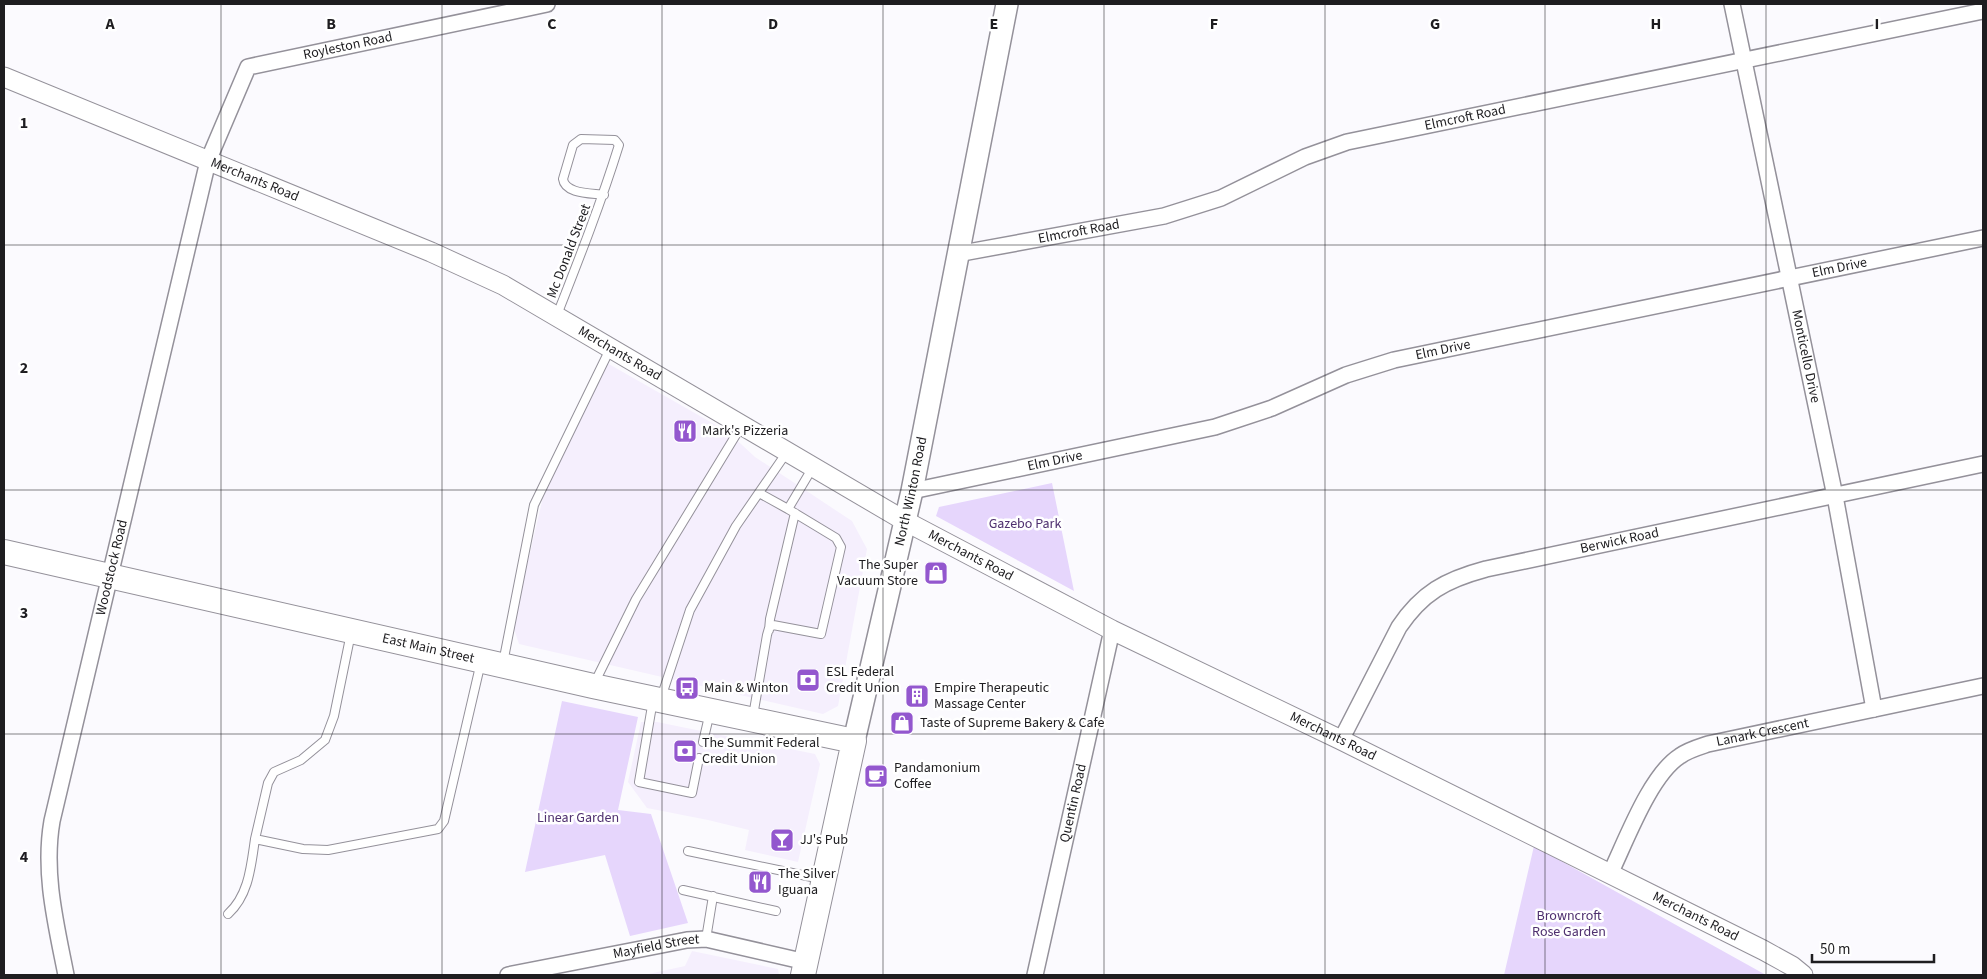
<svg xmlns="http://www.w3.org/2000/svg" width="1987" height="979" viewBox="0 0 1987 979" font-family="'Source Sans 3',sans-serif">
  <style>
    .built { fill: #f5effd }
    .green { fill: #e6d6fc }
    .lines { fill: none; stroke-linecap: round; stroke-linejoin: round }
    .service-casing { stroke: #94919a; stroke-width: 10 }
    .minor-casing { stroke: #94919a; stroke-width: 18 }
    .tertiary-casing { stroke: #94919a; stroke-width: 21 }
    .secondary-casing { stroke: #94919a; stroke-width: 24 }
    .primary-casing { stroke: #94919a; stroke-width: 26 }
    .service { stroke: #fff; stroke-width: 8 }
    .minor { stroke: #fff; stroke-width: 15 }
    .tertiary { stroke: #fff; stroke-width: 19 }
    .secondary { stroke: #fff; stroke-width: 21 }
    .primary { stroke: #fff; stroke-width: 24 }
    .grid { fill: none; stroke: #1e1d20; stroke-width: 1; stroke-opacity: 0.55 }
    .labels { text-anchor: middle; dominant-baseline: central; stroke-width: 5; stroke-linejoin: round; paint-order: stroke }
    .street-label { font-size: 14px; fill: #1e1d20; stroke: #fff }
    .poi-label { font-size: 14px; fill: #1e1d20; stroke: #fff; text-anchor: start }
    .park-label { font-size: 14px; fill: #4f306f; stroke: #fff }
    .grid-label { font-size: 16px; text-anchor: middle; font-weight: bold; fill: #1e1d20; stroke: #fff; stroke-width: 5; stroke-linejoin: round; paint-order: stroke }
  </style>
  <rect width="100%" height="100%" fill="#fbfafe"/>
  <path class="built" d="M 607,363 L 728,432 L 755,457 L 852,521 L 867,549 L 838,706 L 823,714 L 519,644 L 513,626 L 543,497 Z
    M 641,722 L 657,722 L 815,754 L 820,764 L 798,862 L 745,850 L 749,830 L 708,820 L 647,808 L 628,782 Z
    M 692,951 L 778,969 L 779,975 L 644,975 L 685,966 Z"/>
  <path class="green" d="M 1052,483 L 1074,591 L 936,516 L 939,507 Z
    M 562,701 L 638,717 L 618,810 L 651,814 L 688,923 L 630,936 L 605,855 L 525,872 Z
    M 1534,846 L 1766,975 L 1504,975 Z"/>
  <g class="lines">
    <g class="service-casing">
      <path id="service" d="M 557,315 C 579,259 601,203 619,145 L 615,140 L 581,139 L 573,145 L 563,179 C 565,194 591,193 604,195
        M 759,493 L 788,509 L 813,467
        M 769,630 L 770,619 L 795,513
        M 351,633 L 334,716 L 325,740 L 301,760 L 274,772 L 268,783 L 255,839 L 303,849 L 328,850 L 438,829 L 444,821 L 481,662
        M 503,663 L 534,505 L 610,349
        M 594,684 L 636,599 L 742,425
        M 661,698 L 690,610 L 736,526 L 787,452
        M 653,700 L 639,782 L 692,793 L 699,758
        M 753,716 L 767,635 L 769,628 L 773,625 L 821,634 L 841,547 L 836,538 L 788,509
        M 703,742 L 710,712
        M 688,851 L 821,879
        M 683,890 L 776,911
        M 228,914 C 249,895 251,866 255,839
        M 706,939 L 713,896"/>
    </g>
    <g class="minor-casing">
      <g id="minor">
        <path id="s1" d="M 1732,4 L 1835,496 L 1874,709"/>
        <path id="s2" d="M 957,254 L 1164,216 L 1221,198 L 1305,157 L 1347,142 L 1983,11"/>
        <path id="s3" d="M 912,491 L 1215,427 L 1272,408 L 1346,375 L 1394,360 L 1983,238"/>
        <path id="s4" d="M 1341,740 L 1399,627 C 1422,593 1445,580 1486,569 L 1983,464"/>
        <path id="s5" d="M 1610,874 C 1626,841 1650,775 1680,756 C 1688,750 1699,747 1708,744 L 1983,686"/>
        <path id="s6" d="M 66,975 C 56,924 43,873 52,821 L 208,161 L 248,67 L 547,4"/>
        <path id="s7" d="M 508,975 L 687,940 L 706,939 L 806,962"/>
        <path id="s8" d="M 1035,975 L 1112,630"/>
      </g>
    </g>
    <g class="tertiary-casing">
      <g id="tertiary">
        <path id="s9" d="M 4,77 L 431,252 L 503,285 L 905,521 L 1112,630 L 1341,740 L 1763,950 L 1792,966 L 1803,975"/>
      </g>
    </g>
    <g class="secondary-casing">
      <g id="secondary">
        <path id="s10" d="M 854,741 L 912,491 L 1007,4"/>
      </g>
    </g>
    <g class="primary-casing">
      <g id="primary">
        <path id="s11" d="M 4,552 L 593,686 L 854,741 L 803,975"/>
      </g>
    </g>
    <use href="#service" class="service"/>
    <use href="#minor" class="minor"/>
    <use href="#tertiary" class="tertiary"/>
    <use href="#secondary" class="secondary"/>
    <use href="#primary" class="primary"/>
  </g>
  <path class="grid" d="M 221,4 L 221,975M 442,4 L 442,975M 662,4 L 662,975M 883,4 L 883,975M 1104,4 L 1104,975M 1325,4 L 1325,975M 1545,4 L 1545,975M 1766,4 L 1766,975M 4,245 L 1983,245M 4,490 L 1983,490M 4,734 L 1983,734"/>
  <defs>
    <g id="restaurant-square" transform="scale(1.25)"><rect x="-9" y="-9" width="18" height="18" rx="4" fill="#9357ce" stroke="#fff"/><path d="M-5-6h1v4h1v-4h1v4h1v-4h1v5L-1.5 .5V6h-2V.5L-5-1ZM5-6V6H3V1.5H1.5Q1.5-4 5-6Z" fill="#fff"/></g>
    <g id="shop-square" transform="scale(1.25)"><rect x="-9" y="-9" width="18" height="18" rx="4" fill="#9357ce" stroke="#fff"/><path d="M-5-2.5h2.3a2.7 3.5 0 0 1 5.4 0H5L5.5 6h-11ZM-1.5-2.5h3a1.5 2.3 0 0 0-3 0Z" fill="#fff"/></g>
    <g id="bank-square" transform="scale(1.25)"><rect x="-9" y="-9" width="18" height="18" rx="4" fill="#9357ce" stroke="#fff"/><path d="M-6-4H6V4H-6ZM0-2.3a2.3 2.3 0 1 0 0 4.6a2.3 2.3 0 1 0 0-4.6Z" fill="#fff"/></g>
    <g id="bus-square" transform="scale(1.25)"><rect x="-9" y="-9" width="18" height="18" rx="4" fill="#9357ce" stroke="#fff"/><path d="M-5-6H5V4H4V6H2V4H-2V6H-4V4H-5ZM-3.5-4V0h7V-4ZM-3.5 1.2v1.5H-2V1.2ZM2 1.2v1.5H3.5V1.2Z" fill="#fff"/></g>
    <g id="building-square" transform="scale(1.25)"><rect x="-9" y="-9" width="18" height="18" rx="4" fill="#9357ce" stroke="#fff"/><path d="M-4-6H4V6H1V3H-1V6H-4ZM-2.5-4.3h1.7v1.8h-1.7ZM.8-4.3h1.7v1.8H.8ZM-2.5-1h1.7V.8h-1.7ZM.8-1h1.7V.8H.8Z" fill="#fff"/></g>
    <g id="cafe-square" transform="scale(1.25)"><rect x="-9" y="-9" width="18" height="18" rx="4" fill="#9357ce" stroke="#fff"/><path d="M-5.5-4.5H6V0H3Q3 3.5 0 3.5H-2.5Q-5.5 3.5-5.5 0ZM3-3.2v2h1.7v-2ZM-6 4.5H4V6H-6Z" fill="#fff"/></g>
    <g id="bar-square" transform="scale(1.25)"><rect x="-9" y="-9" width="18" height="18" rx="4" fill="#9357ce" stroke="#fff"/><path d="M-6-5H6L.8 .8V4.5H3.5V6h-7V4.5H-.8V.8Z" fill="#fff"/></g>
  </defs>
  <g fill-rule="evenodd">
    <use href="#restaurant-square" x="685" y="431"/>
    <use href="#shop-square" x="936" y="573"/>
    <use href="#bank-square" x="808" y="680"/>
    <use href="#bus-square" x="687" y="688"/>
    <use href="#building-square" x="917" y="696"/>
    <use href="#shop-square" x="902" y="723"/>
    <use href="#bank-square" x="685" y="751"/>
    <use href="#cafe-square" x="876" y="776"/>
    <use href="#bar-square" x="782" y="840"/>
    <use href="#restaurant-square" x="760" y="882"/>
  </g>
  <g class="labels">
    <g class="street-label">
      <text stroke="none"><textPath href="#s6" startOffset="1038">Royleston Road</textPath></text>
      <text stroke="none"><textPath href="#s2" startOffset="529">Elmcroft Road</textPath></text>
      <text stroke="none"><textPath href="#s9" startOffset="271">Merchants Road</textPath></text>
      <text stroke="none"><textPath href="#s2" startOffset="124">Elmcroft Road</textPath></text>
      <text transform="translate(569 251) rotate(-69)">Mc Donald Street</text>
      <text stroke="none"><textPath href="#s3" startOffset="956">Elm Drive</textPath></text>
      <text stroke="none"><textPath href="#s3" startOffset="551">Elm Drive</textPath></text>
      <text stroke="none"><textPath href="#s9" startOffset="676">Merchants Road</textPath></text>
      <text stroke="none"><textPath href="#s1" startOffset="360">Monticello Drive</textPath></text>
      <text stroke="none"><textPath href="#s3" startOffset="146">Elm Drive</textPath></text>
      <text stroke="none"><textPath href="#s10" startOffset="256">North Winton Road</textPath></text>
      <text stroke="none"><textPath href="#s4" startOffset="371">Berwick Road</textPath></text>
      <text stroke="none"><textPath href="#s9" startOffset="1081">Merchants Road</textPath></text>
      <text stroke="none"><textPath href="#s6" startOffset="416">Woodstock Road</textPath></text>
      <text stroke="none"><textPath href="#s11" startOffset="435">East Main Street</textPath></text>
      <text stroke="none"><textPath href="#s5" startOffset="225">Lanark Crescent</textPath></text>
      <text stroke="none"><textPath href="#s9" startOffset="1486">Merchants Road</textPath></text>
      <text stroke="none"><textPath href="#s8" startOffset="176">Quentin Road</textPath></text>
      <text stroke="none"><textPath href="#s9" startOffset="1891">Merchants Road</textPath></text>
      <text stroke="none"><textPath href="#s7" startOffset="151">Mayfield Street</textPath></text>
    </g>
    <g class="poi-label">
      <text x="702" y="431">Mark's Pizzeria</text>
      <text x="918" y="565" text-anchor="end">The Super<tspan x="918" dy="16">Vacuum Store</tspan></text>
      <text x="826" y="672">ESL Federal<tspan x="826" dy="16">Credit Union</tspan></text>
      <text x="704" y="688">Main &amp; Winton</text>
      <text x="934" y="688">Empire Therapeutic<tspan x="934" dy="16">Massage Center</tspan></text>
      <text x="920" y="723">Taste of Supreme Bakery &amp; Cafe</text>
      <text x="702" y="743">The Summit Federal<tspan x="702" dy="16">Credit Union</tspan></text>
      <text x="894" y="768">Pandamonium<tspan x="894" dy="16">Coffee</tspan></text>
      <text x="800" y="840">JJ's Pub</text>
      <text x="778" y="874">The Silver<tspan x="778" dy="16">Iguana</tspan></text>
    </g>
    <g class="park-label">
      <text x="1025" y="524">Gazebo Park</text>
      <text x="578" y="818">Linear Garden</text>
      <text x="1569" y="916">Browncroft<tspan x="1569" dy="16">Rose Garden</tspan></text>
    </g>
  </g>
  <g class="grid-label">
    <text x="110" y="29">A</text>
    <text x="331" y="29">B</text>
    <text x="552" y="29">C</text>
    <text x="773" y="29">D</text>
    <text x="994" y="29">E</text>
    <text x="1214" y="29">F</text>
    <text x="1435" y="29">G</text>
    <text x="1656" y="29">H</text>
    <text x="1877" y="29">I</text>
    <text x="24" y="128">1</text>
    <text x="24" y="373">2</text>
    <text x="24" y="618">3</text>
    <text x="24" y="862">4</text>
  </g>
  <rect width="1987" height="979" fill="none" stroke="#1e1d20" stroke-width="10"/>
  <path d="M1812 954v8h122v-8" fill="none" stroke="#1e1d20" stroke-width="2.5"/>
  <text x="1820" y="954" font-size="15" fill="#1e1d20" stroke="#ffffff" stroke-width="4" paint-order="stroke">50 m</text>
</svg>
